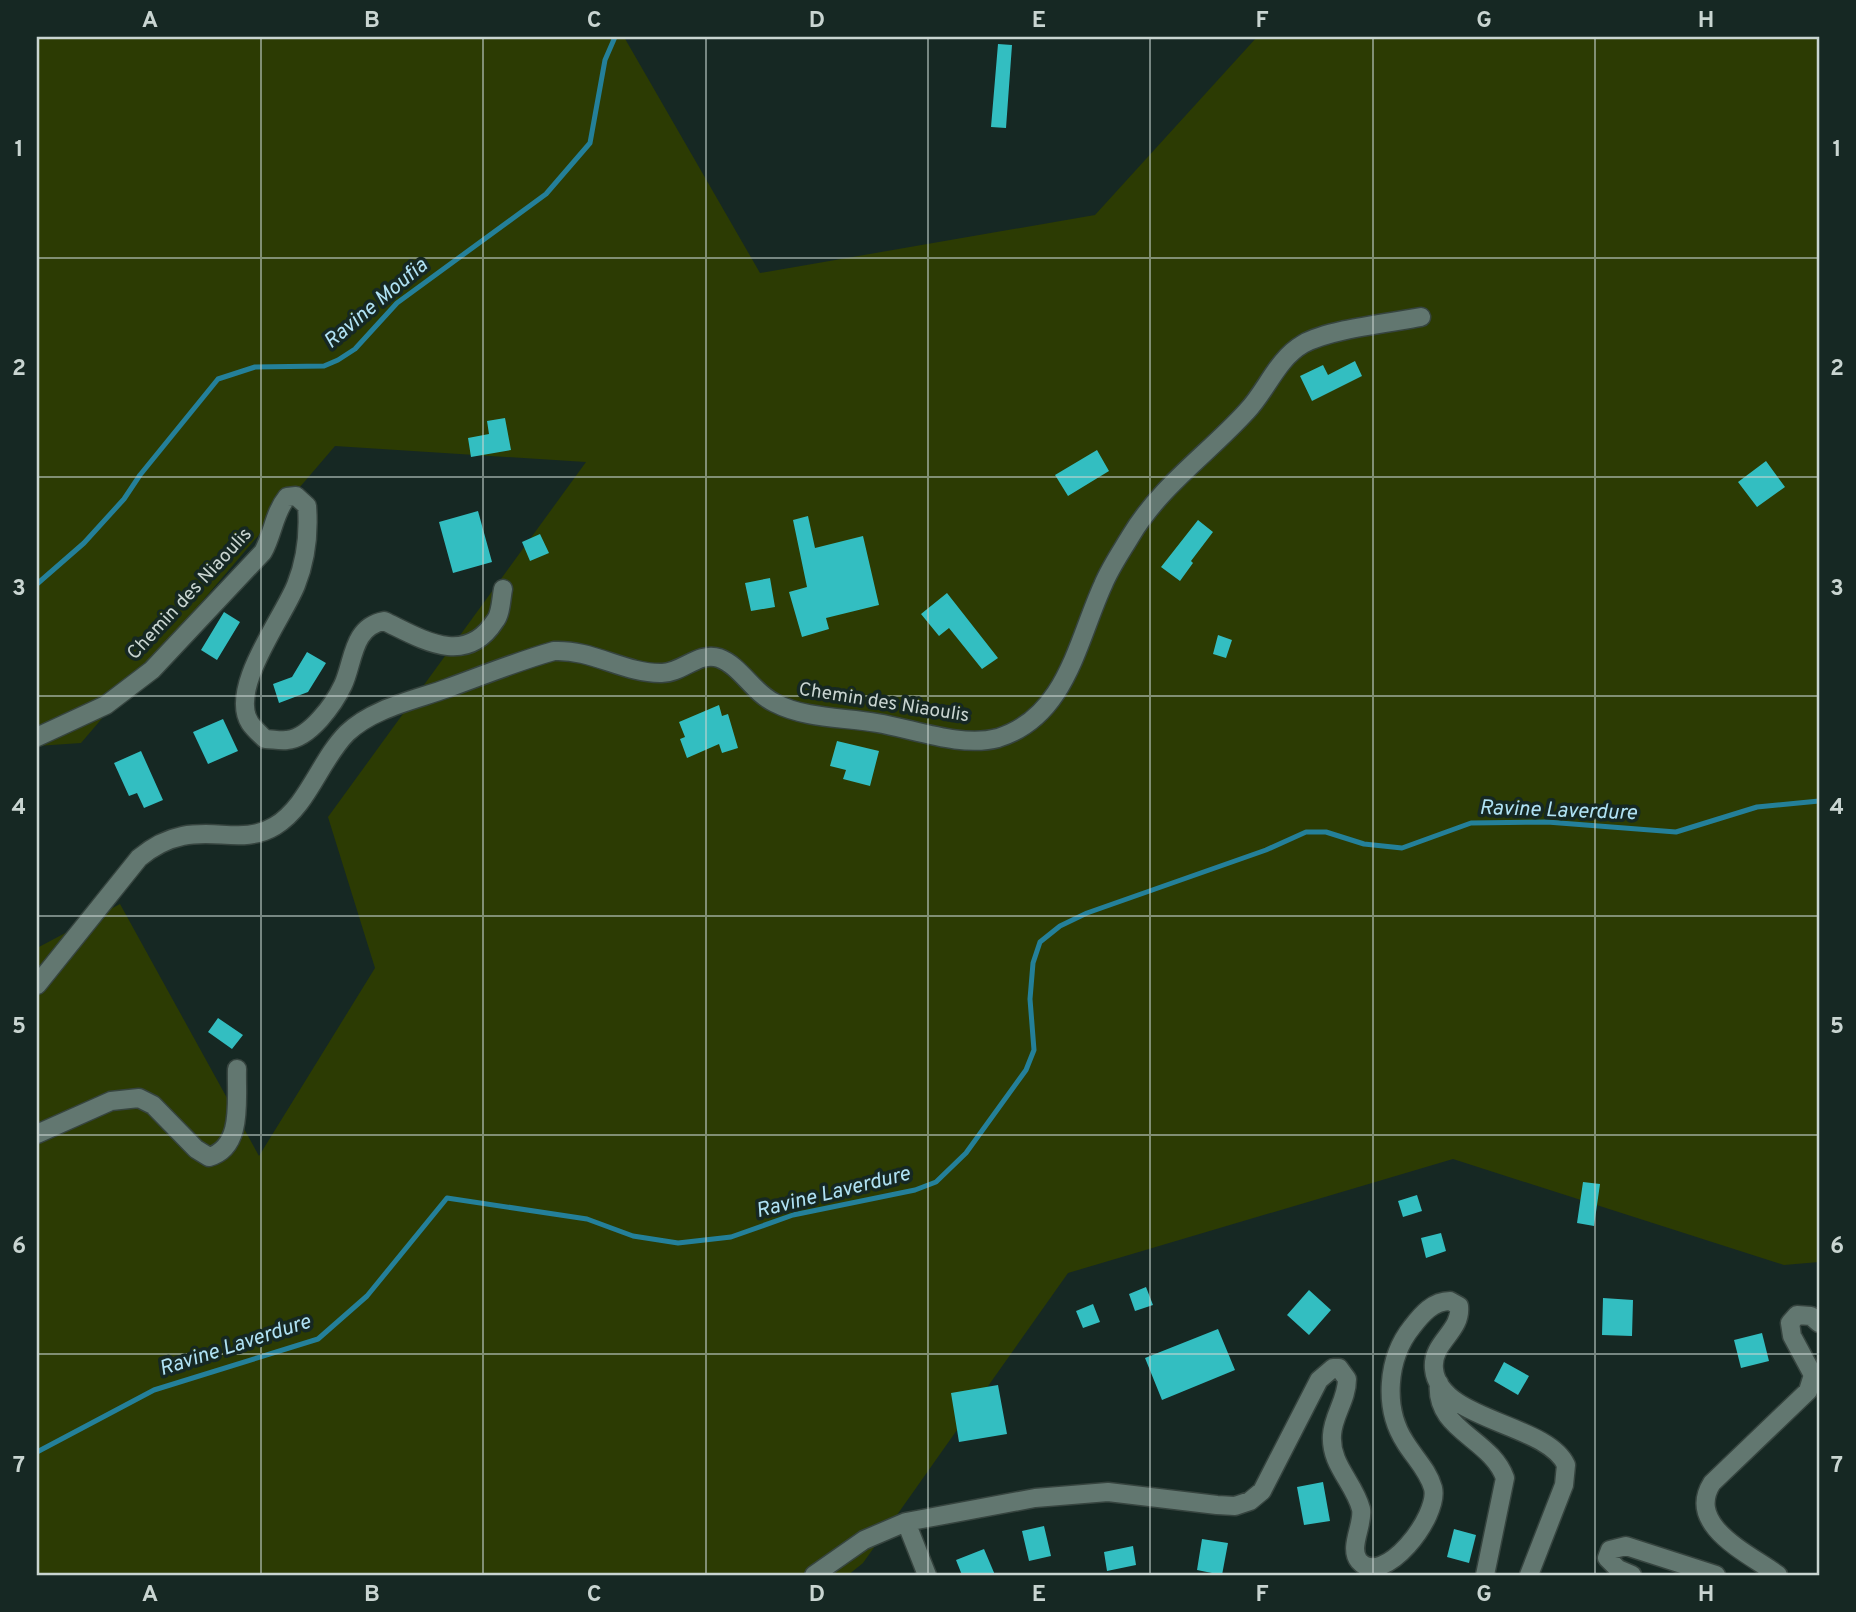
<svg xmlns="http://www.w3.org/2000/svg" width="1856" height="1612" viewBox="0 0 1856 1612" font-family="Overpass,sans-serif">
  <style>
    .green { fill: #2c3b03 }
    .lines { fill: none; stroke-linecap: round; stroke-linejoin: round }
    .stream { stroke: #24809a; stroke-width: 5 }
    .building { fill: #33bec1 }
    .street-casing { stroke: #36443f; stroke-width: 21 }
    .street { stroke: #627770; stroke-width: 18 }
    .grid { fill: none; stroke: #c9d5d1; stroke-width: 2; stroke-opacity: 0.55 }
    .labels { text-anchor: middle; dominant-baseline: central; stroke-width: 7; stroke-linejoin: round; paint-order: stroke }
    .street-label { font-size: 19px; fill: #c9d5d1; stroke: #162823 }
    .water-label { font-size: 21px; font-style: italic; fill: #b0e2f4; stroke: #162823 }
    .neatline { fill: none; stroke: #c9d5d1; stroke-width: 2.5 }
    .grid-label { font-size: 23px; text-anchor: middle; font-weight: bold; fill: #c9d5d1 }
  </style>
  <rect width="100%" height="100%" fill="#162823"/>
  <path class="green" d="M 37,37 L 624,37 L 760,273 L 1095,215 L 1257,37 L 1819,37 L 1819,1262 L 1784,1265 L 1453,1159 L 1068,1273 L 863,1563 L 848,1575 L 37,1575 L 37,948 L 120,904 L 259,1156 L 375,968 L 328,817 L 586,462 L 335,446 L 81,743 L 37,746 Z"/>
  <g class="lines">
    <path class="stream" d="M 37,584 L 84,543 L 124,499 L 140,475 L 218,379 L 255,367 L 324,366 L 338,360 L 355,349 L 397,303 L 546,194 L 590,143 L 605,60 L 615,37
      M 37,1452 L 154,1390 L 318,1339 L 367,1296 L 447,1198 L 587,1219 L 633,1236 L 678,1243 L 731,1237 L 793,1215 L 915,1190 L 936,1182 L 966,1153 L 1026,1070 L 1034,1050 L 1030,999 L 1033,963 L 1040,942 L 1060,926 L 1087,913 L 1266,850 L 1306,832 L 1326,832 L 1364,844 L 1402,848 L 1471,823 L 1547,822 L 1676,832 L 1757,807 L 1819,801"/>
  </g>
  <path class="building" d="M 998,44 L 1012,45 L 1006,128 L 991,127 Z
    M 1355,361 L 1362,376 L 1312,401 L 1300,376 L 1323,365 L 1328,375 Z
    M 505,418 L 511,450 L 471,457 L 468,438 L 489,434 L 487,421 Z
    M 1097,450 L 1109,471 L 1068,496 L 1055,475 Z
    M 1766,461 L 1785,487 L 1757,507 L 1738,482 Z
    M 478,511 L 492,562 L 453,573 L 439,522 Z
    M 808,516 L 815,548 L 863,536 L 879,605 L 826,618 L 829,629 L 802,637 L 789,592 L 807,587 L 793,520 Z
    M 1198,520 L 1213,532 L 1191,561 L 1193,563 L 1180,581 L 1161,567 Z
    M 540,534 L 549,553 L 530,561 L 522,542 Z
    M 770,578 L 775,607 L 751,611 L 745,583 Z
    M 947,593 L 998,658 L 982,669 L 949,628 L 939,636 L 921,614 Z
    M 224,612 L 240,622 L 217,660 L 201,650 Z
    M 1218,635 L 1232,640 L 1226,658 L 1213,654 Z
    M 307,652 L 326,663 L 308,692 L 279,703 L 273,684 L 292,677 Z
    M 719,705 L 722,716 L 728,714 L 738,748 L 722,753 L 719,744 L 687,758 L 680,739 L 685,737 L 679,722 Z
    M 223,719 L 238,751 L 208,764 L 193,732 Z
    M 837,741 L 879,751 L 870,786 L 843,779 L 846,770 L 830,766 Z
    M 141,751 L 163,800 L 144,808 L 137,793 L 129,796 L 114,763 Z
    M 218,1018 L 243,1035 L 232,1049 L 208,1032 Z
    M 1583,1182 L 1600,1184 L 1594,1226 L 1577,1223 Z
    M 1417,1195 L 1422,1211 L 1403,1217 L 1398,1201 Z
    M 1441,1233 L 1446,1251 L 1426,1258 L 1421,1238 Z
    M 1146,1287 L 1153,1305 L 1135,1311 L 1129,1294 Z
    M 1309,1290 L 1331,1310 L 1309,1335 L 1287,1315 Z
    M 1603,1298 L 1633,1300 L 1632,1336 L 1602,1335 Z
    M 1093,1304 L 1100,1322 L 1083,1328 L 1076,1311 Z
    M 1218,1329 L 1235,1370 L 1162,1400 L 1145,1358 Z
    M 1762,1333 L 1769,1361 L 1741,1368 L 1734,1340 Z
    M 1504,1362 L 1529,1376 L 1518,1395 L 1494,1381 Z
    M 998,1385 L 1007,1434 L 959,1442 L 951,1393 Z
    M 1323,1482 L 1330,1521 L 1304,1525 L 1297,1487 Z
    M 1044,1526 L 1051,1556 L 1029,1561 L 1022,1531 Z
    M 1454,1529 L 1476,1535 L 1469,1563 L 1447,1557 Z
    M 1202,1539 L 1228,1543 L 1222,1575 L 1197,1570 Z
    M 1133,1546 L 1136,1565 L 1107,1571 L 1104,1552 Z
    M 984,1549 L 995,1575 L 962,1575 L 956,1560 Z"/>
  <g class="lines">
    <g class="street-casing">
      <path id="street" d="M 37,737 L 106,705 L 152,670 L 263,552 C 273,534 274,513 287,497 L 296,496 L 307,506 C 309,532 306,560 296,585 C 283,618 228,689 250,723 C 254,729 260,734 265,739 C 272,739 280,741 287,740 C 310,738 334,704 343,685 C 354,661 352,627 384,621 C 420,638 465,668 495,621 C 501,614 501,599 503,589
        M 37,985 L 139,858 C 194,812 234,851 275,826 C 308,806 320,760 347,733 C 373,708 415,700 448,688 C 484,675 518,661 554,651 C 592,649 625,674 662,673 C 682,673 699,651 719,658 C 741,666 753,693 775,703 C 806,719 844,717 877,723 C 914,729 961,748 998,738 C 1066,717 1077,642 1103,585 C 1110,568 1121,552 1130,537 C 1160,486 1208,454 1247,411 C 1267,390 1277,359 1303,344 C 1329,329 1390,323 1421,317
        M 37,1134 L 111,1101 L 139,1098 L 153,1105 L 196,1149 L 209,1157 C 244,1147 236,1099 237,1069
        M 1439,1383 C 1434,1430 1491,1438 1505,1478 L 1485,1575
        M 906,1522 L 927,1575
        M 814,1575 L 864,1540 L 906,1522 L 1035,1498 L 1108,1492 L 1217,1505 L 1235,1506 L 1250,1501 L 1262,1491 L 1319,1380 L 1333,1368 L 1339,1368 L 1347,1379 C 1347,1400 1333,1415 1332,1435 C 1330,1465 1354,1482 1361,1509 C 1364,1524 1348,1548 1359,1561 C 1383,1589 1440,1516 1433,1488 C 1428,1470 1414,1457 1405,1442 C 1383,1408 1387,1358 1412,1327 C 1422,1314 1433,1301 1450,1301 L 1459,1306 C 1462,1332 1431,1342 1434,1369 C 1439,1421 1547,1423 1566,1465 L 1564,1485 L 1529,1575
        M 1632,1575 L 1618,1569 L 1607,1558 L 1610,1550 L 1626,1546 L 1716,1575
        M 1778,1575 C 1750,1554 1685,1526 1712,1483 L 1808,1391 L 1813,1375 L 1792,1336 L 1790,1323 L 1797,1315 L 1811,1316 L 1819,1323"/>
    </g>
    <use href="#street" class="street"/>
  </g>
  <path class="grid" d="M 261,37 L 261,1575M 483,37 L 483,1575M 706,37 L 706,1575M 928,37 L 928,1575M 1150,37 L 1150,1575M 1373,37 L 1373,1575M 1595,37 L 1595,1575M 37,258 L 1819,258M 37,477 L 1819,477M 37,696 L 1819,696M 37,916 L 1819,916M 37,1135 L 1819,1135M 37,1354 L 1819,1354"/>
  <g class="labels">
    <g class="street-label">
      <text transform="translate(190 594) rotate(-47)">Chemin des Niaoulis</text>
      <text transform="translate(884 703) rotate(9)">Chemin des Niaoulis</text>
    </g>
    <g class="water-label">
      <text transform="translate(376 304) rotate(-40)">Ravine Moufia</text>
      <text transform="translate(1558 811) rotate(2)">Ravine Laverdure</text>
      <text transform="translate(833 1193) rotate(-14)">Ravine Laverdure</text>
      <text transform="translate(235 1346) rotate(-18)">Ravine Laverdure</text>
    </g>
  </g>
  <rect width="1856" height="1612" fill="none" stroke="#162823" stroke-width="77"/>
  <rect x="38" y="38" width="1780" height="1536" class="neatline"/>
  <g class="grid-label">
    <text x="150" y="27">A</text>
    <text x="372" y="27">B</text>
    <text x="594" y="27">C</text>
    <text x="817" y="27">D</text>
    <text x="1039" y="27">E</text>
    <text x="1262" y="27">F</text>
    <text x="1484" y="27">G</text>
    <text x="1706" y="27">H</text>
    <text x="19" y="156">1</text>
    <text x="1837" y="156">1</text>
    <text x="19" y="375">2</text>
    <text x="1837" y="375">2</text>
    <text x="19" y="595">3</text>
    <text x="1837" y="595">3</text>
    <text x="19" y="814">4</text>
    <text x="1837" y="814">4</text>
    <text x="19" y="1033">5</text>
    <text x="1837" y="1033">5</text>
    <text x="19" y="1253">6</text>
    <text x="1837" y="1253">6</text>
    <text x="19" y="1472">7</text>
    <text x="1837" y="1472">7</text>
    <text x="150" y="1601">A</text>
    <text x="372" y="1601">B</text>
    <text x="594" y="1601">C</text>
    <text x="817" y="1601">D</text>
    <text x="1039" y="1601">E</text>
    <text x="1262" y="1601">F</text>
    <text x="1484" y="1601">G</text>
    <text x="1706" y="1601">H</text>
  </g>
</svg>
